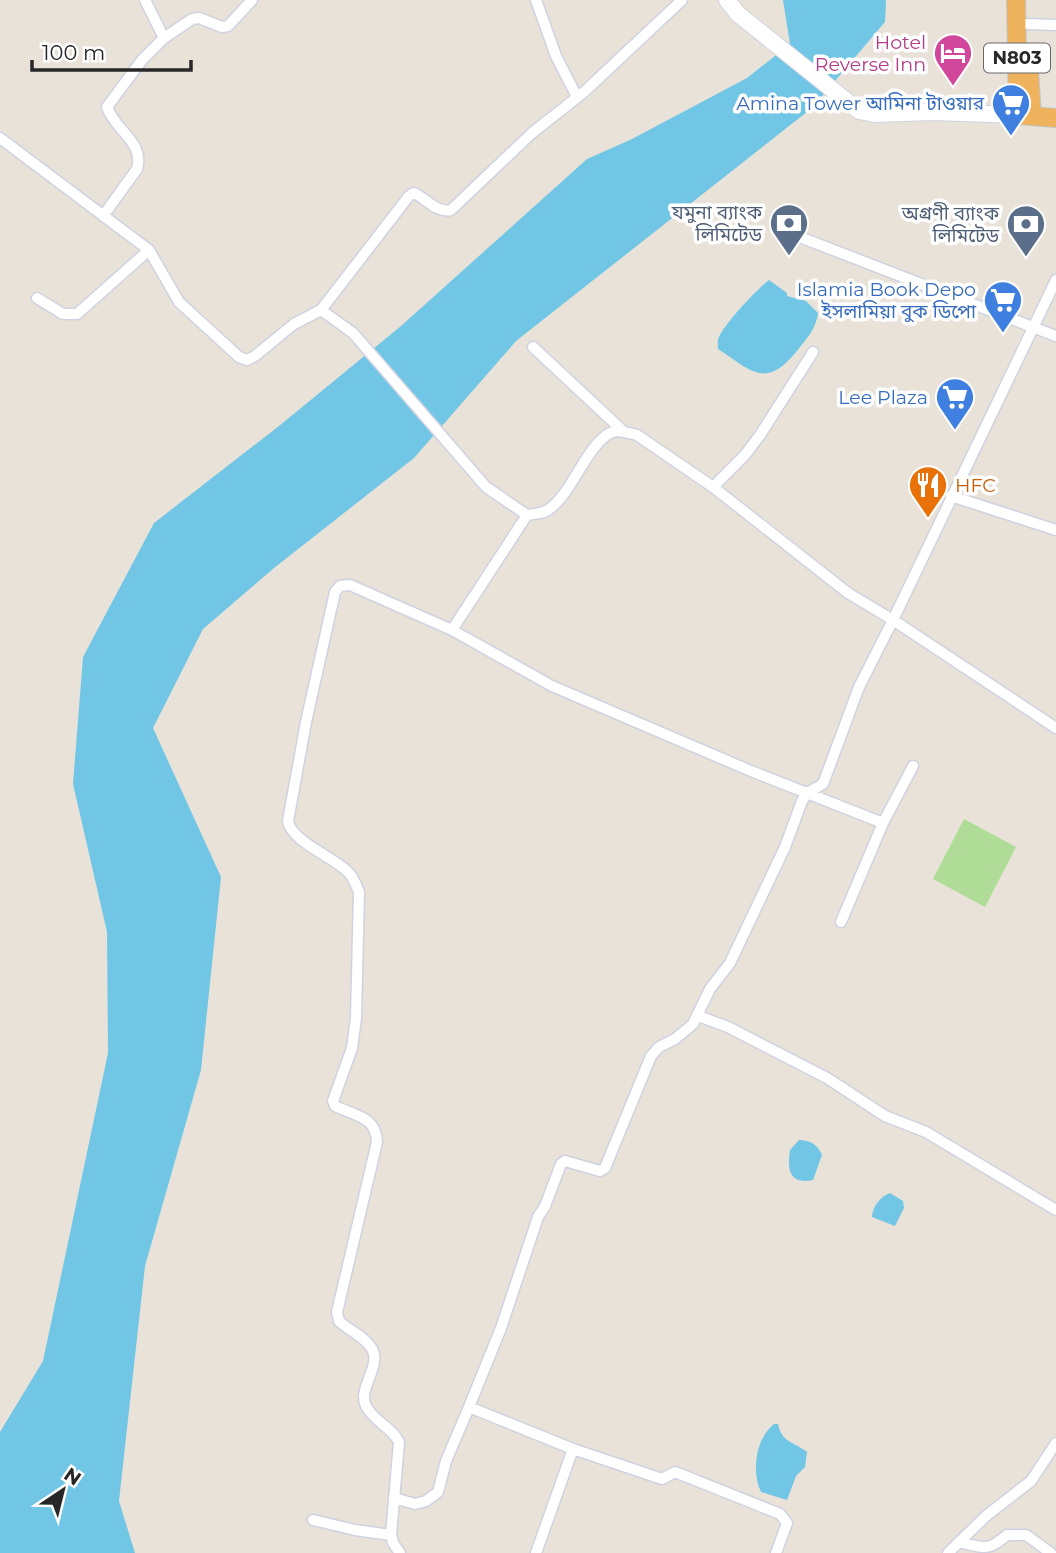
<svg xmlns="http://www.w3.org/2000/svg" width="1056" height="1553" viewBox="0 0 1056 1553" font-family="Montserrat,'Noto Sans Bengali',sans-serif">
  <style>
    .green { fill: #afdd98 }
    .water { fill: #71c6e6 }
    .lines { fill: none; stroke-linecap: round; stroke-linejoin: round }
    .minor-casing { stroke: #cfd2e0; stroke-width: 13 }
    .secondary-casing { stroke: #cfd2e0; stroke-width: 18 }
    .trunk-casing { stroke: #c3c3c3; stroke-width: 20 }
    .minor { stroke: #fff; stroke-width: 10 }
    .secondary { stroke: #fff; stroke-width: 16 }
    .trunk { stroke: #eeb35c; stroke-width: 18 }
    .labels { text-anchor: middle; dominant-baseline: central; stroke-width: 7; stroke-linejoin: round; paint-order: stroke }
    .shield { fill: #fff; stroke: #686868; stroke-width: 2 }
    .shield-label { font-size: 18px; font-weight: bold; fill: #272727 }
    .hotel-label { font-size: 19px; fill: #b23c85; stroke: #fff; text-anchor: end }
    .shop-label { font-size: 19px; fill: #366cbe; stroke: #fff; text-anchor: end }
    .service-label { font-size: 19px; fill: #4e5e75; stroke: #fff; text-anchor: end }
    .food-label { font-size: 19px; fill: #c56008; stroke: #fff; text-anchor: start }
  </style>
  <rect width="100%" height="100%" fill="#e9e2d9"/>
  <path class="green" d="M 964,819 L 1016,847 L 985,907 L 933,879 Z"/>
  <path class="water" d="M 783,0 L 886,0 L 885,22 L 812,108 L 516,341 L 414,458 L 274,568 L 203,629 L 153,728 L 221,877 L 201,1070 L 145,1266 L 119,1501 L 135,1553 L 0,1553 L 0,1432 L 43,1361 L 108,1053 L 107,932 L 73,784 L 83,657 L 154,523 L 279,426 L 401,326 L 587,159 L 632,139 L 747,78 L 790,44 Z
    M 769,280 L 787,293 L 787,296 L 806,301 L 818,313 C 816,329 807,338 797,351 C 766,389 753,372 718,349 C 718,344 717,341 719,337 C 725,323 757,289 769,280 Z
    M 799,1140 C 810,1140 818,1145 822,1155 L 813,1180 C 789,1185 787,1169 790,1150 Z
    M 890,1193 L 903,1201 L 904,1208 L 895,1226 L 872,1217 C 872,1207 881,1196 890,1193 Z
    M 774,1424 L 778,1424 C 782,1443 793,1441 807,1452 L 805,1467 L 796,1476 L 787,1500 L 761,1492 C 751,1472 756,1438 774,1424 Z"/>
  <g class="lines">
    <g class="minor-casing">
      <path id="minor" d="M 536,0 L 556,56 L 577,97
        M 1027,24 L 1056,25
        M 164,38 L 192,19 L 199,18 L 222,27 L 228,26 L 252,0
        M 0,138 L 149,250 L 179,302 L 239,357 L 247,360 L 255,356 L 294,324 L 321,310 L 353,333 L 486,487 L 527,515
        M 103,216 L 137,169 C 145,142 115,131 107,107 L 142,60 L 164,38 L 145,0
        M 779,229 L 1056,336
        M 1056,280 L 893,620 L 1056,728
        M 37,298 L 63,314 L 77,314 L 149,250
        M 321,310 L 409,196 L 414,193 C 427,199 436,213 451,210 L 532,133 L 584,92 L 682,0
        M 533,347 L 623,431
        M 713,487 L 745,455 L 760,435 L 813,352
        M 951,496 L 1056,530
        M 452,630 L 527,515 C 533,514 542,514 548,510 C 572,494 586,446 610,433 C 619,429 628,433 637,435 L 713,487 L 848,593 L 893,620 L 859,687 L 823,784 L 807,793 L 802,801 L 785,847 L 730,963 L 710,989 L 693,1024 L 675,1039 L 659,1047 L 651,1056 L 605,1168 L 600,1171 L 565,1161 L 561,1164 L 545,1206 L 538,1217 L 501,1328 L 469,1407 L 573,1449 L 536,1553
        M 841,922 L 883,823 L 913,766
        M 698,1016 L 728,1027 L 827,1078 L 885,1116 L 926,1132 L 1056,1210
        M 573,1449 L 662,1479 L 675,1472 L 780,1514 L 787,1523 L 776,1553
        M 394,1498 L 415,1504 L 426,1501 L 438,1492 L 446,1461 L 469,1407
        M 313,1520 L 355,1530 L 391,1535
        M 959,1542 C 984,1547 986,1553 1007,1535 L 1026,1535 L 1051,1553
        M 400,1553 L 393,1543 L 391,1535 L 399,1442 C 392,1427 373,1421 366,1406 C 357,1389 382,1366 372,1349 C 365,1336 349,1331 339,1321 L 337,1312 L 377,1142 C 376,1116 355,1116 335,1106 L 333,1101 L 352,1048 L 356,1018 L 359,892 C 356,885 354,878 348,872 C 333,857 291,841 288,821 L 306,722 L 335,592 L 340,586 L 350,585 L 452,630 L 552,686 L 751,771 L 883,823
        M 948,1553 L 986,1516 L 1031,1481 L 1056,1443"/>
    </g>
    <g class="secondary-casing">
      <path id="secondary" d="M 727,0 L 738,14 L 859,111 L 875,114 L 934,112 L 1018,115"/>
    </g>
    <g class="trunk-casing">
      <path id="trunk" d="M 1016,0 L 1018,115 L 1056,118
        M 1028,56 L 1032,116"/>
    </g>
    <use href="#minor" class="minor"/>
    <use href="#secondary" class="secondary"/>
    <use href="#trunk" class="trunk"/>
  </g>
  <defs>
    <g id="hotel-pin" transform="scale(2.0125)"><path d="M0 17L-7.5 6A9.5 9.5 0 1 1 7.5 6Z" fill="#d1479c" stroke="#fff"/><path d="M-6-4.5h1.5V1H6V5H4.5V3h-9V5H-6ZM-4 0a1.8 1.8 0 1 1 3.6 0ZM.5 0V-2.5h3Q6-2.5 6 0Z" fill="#fff"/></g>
    <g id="supermarket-pin" transform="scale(2.0125)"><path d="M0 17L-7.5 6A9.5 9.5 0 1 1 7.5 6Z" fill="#3f7fe0" stroke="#fff"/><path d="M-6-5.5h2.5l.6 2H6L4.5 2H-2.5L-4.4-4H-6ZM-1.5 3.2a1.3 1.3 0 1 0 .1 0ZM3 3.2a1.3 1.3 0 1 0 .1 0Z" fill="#fff"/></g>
    <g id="bank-pin" transform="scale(2.0125)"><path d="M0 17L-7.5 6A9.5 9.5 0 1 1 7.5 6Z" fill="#5c6f8a" stroke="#fff"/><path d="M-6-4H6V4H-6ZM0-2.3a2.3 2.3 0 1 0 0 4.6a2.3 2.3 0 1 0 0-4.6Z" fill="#fff"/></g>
    <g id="restaurant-pin" transform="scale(2.0125)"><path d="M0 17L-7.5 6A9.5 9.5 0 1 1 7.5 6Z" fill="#e8710a" stroke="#fff"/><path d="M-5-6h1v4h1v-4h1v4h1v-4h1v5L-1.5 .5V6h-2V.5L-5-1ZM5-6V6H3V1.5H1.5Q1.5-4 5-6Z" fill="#fff"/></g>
  </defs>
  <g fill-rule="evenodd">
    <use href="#hotel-pin" x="953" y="53"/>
    <use href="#supermarket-pin" x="1011" y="103"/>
    <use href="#bank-pin" x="789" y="223"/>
    <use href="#bank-pin" x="1026" y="224"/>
    <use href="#supermarket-pin" x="1003" y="300"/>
    <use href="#supermarket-pin" x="955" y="397"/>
    <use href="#restaurant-pin" x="928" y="485"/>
  </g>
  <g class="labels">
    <rect class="shield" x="984" y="43.5" width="66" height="29" rx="5"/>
    <g class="shield-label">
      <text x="1017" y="58">N803</text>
    </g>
    <g class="hotel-label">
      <text x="926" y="42">Hotel<tspan x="926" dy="22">Reverse Inn</tspan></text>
    </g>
    <g class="shop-label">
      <text x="984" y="103">Amina Tower আমিনা টাওয়ার</text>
      <text x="976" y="289">Islamia Book Depo<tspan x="976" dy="22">ইসলামিয়া বুক ডিপো</tspan></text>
      <text x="928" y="397">Lee Plaza</text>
    </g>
    <g class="service-label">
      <text x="762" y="212">যমুনা ব্যাংক<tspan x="762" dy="22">লিমিটেড</tspan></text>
      <text x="999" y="213">অগ্রণী ব্যাংক<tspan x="999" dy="22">লিমিটেড</tspan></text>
    </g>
    <g class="food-label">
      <text x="955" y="485">HFC</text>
    </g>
  </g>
  <g transform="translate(63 1490) rotate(35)" stroke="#ffffff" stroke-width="5" paint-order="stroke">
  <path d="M0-5L12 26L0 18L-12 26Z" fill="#272727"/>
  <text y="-10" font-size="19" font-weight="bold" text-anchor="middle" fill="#272727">N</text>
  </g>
  <path d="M32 60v10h159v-10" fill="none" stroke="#272727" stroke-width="3.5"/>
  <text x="42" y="60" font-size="21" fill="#272727" stroke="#ffffff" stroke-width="5" paint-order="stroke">100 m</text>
</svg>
